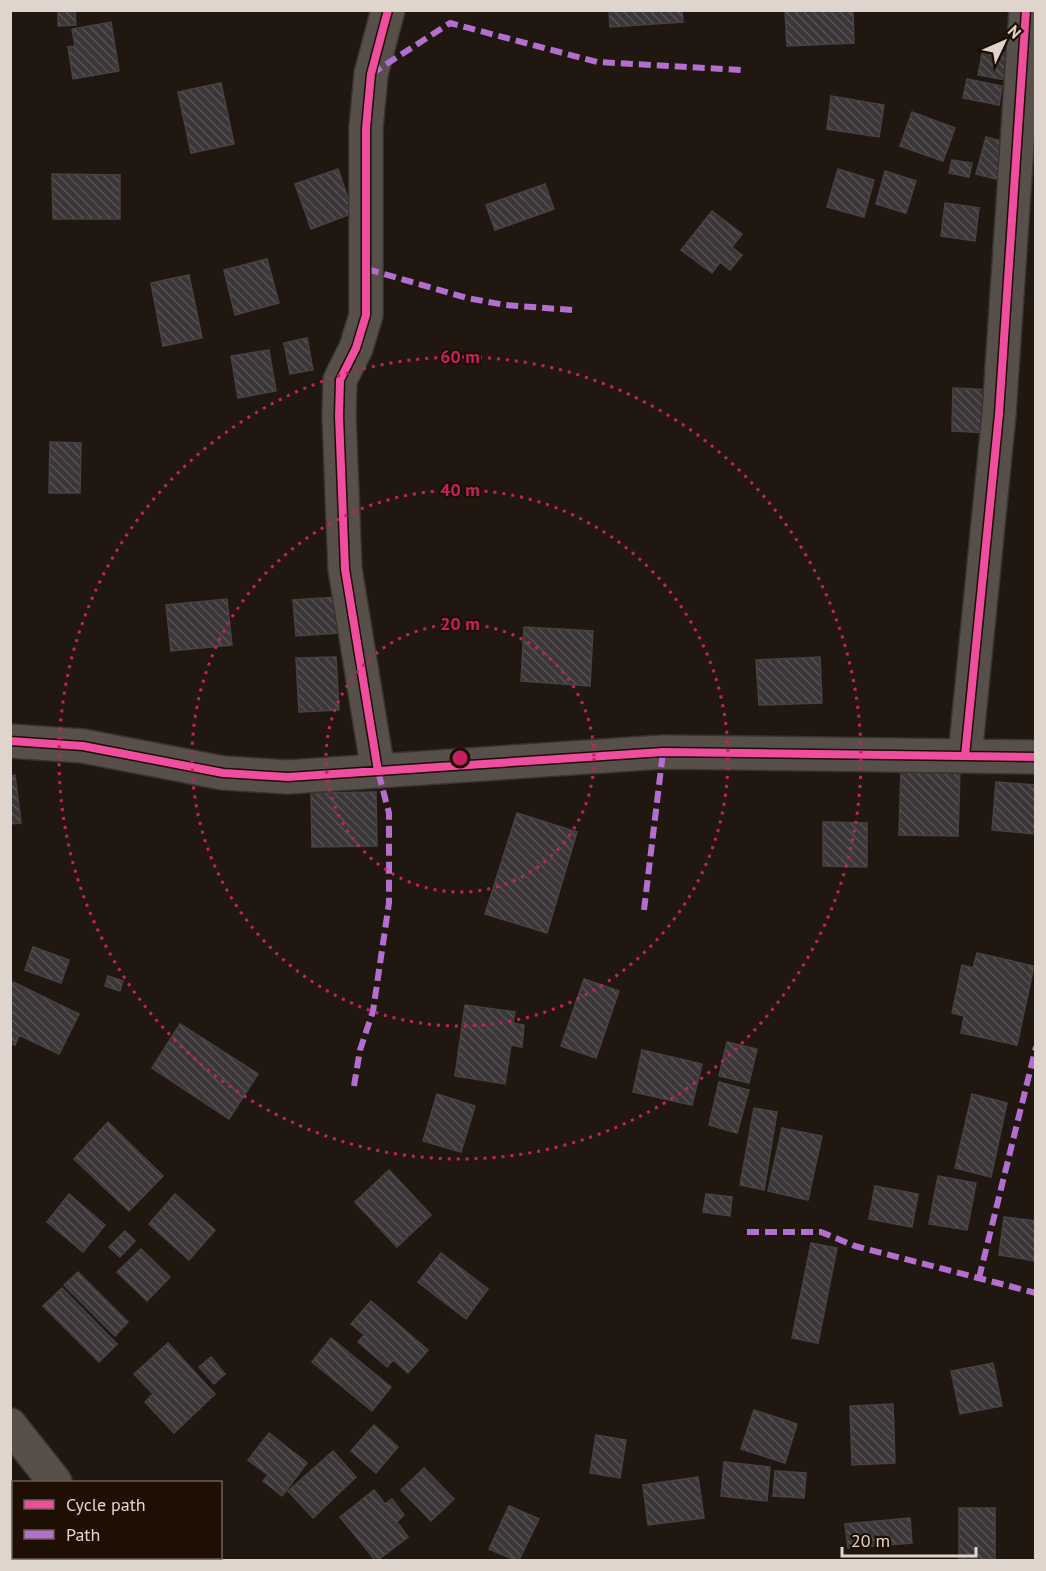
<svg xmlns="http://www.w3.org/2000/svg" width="1046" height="1571" viewBox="0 0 1046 1571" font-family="'PT Sans',sans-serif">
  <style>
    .building { fill: url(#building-back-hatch); stroke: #464243; stroke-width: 1.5 }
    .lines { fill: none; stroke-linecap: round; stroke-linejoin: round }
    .street-casing { stroke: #39322d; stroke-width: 36 }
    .street { stroke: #57504a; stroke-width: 33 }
    .quiet { stroke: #b36fd0; stroke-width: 6; stroke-dasharray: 12 6; stroke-linecap: butt }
    .cycleway-casing { stroke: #1e0e03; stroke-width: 11 }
    .cycleway { stroke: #ef4d9e; stroke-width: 8 }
    .ring { fill: none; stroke: #c42161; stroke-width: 3; stroke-dasharray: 3 6 }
    .centre { fill: #c42161; stroke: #1e0e03; stroke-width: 3 }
    .ring-label { font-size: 18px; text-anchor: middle; font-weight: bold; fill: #c42161; stroke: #1e0e03; stroke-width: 4.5; stroke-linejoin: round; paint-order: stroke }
  </style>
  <defs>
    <pattern id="building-back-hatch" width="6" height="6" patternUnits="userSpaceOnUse" patternTransform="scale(1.5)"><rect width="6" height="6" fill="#3b3637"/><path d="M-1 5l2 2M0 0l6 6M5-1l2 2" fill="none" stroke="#575253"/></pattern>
  </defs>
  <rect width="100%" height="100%" fill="#201810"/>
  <path class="building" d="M 609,10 L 682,10 L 683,22 L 610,27 Z
    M 785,10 L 853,10 L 854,43 L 787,46 Z
    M 58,11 L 75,11 L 76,25 L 58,26 Z
    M 111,22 L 119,71 L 73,79 L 68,47 L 75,46 L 72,29 Z
    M 983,49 L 1010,54 L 1005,80 L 978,75 Z
    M 967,79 L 1002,86 L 999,105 L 963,98 Z
    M 221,83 L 234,144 L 191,153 L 178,92 Z
    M 831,96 L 884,105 L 879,137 L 827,129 Z
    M 912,112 L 955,128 L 943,161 L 900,146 Z
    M 986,137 L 1013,144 L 1004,181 L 976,174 Z
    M 952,160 L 972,163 L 969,177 L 949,173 Z
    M 338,169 L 353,213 L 311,229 L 295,184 Z
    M 838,169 L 874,180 L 864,217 L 827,207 Z
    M 885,171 L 916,181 L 906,213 L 876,204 Z
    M 52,174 L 120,175 L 120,219 L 53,219 Z
    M 545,184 L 554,209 L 495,230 L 486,205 Z
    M 945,203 L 979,208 L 975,241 L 941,236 Z
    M 712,211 L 742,234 L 732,247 L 742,255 L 730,270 L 720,262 L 712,273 L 681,250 Z
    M 267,259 L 279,303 L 235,315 L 224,270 Z
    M 189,275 L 202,338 L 163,346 L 151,283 Z
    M 307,338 L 313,370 L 290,374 L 284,343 Z
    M 269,350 L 276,391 L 238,398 L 231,356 Z
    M 953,388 L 993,390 L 992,433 L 952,431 Z
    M 50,442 L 81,443 L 80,493 L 49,493 Z
    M 337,597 L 339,633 L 296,636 L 293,600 Z
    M 227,599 L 232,645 L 171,651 L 166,605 Z
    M 524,627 L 593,631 L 590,686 L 521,681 Z
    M 336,657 L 339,710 L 299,712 L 296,658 Z
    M 820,657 L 822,703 L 759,705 L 756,660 Z
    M 901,768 L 960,770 L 958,836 L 899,835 Z
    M 15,775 L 21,823 L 10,824 L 10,776 Z
    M 996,782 L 1036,785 L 1036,834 L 992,830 Z
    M 376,792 L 377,846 L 312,847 L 311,793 Z
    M 517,813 L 577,832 L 547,933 L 485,914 Z
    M 823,822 L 867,823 L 867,867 L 823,866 Z
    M 33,947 L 69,960 L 61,983 L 25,970 Z
    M 977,953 L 1034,966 L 1017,1045 L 961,1033 L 964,1016 L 952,1013 L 962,965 L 973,968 Z
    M 108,976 L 123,981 L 120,991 L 105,986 Z
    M 584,979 L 619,991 L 596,1058 L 561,1046 Z
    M 13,982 L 79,1014 L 59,1054 L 19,1035 L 15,1045 L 10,1043 L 10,988 Z
    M 465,1005 L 515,1012 L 513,1023 L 524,1025 L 522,1047 L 511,1045 L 505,1084 L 455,1076 Z
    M 180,1024 L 258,1074 L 229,1119 L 152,1068 Z
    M 727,1042 L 757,1049 L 749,1083 L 719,1076 Z
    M 642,1050 L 702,1064 L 692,1105 L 633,1092 Z
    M 719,1082 L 749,1090 L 737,1133 L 709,1125 Z
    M 437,1094 L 475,1106 L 461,1152 L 423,1141 Z
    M 972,1094 L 1007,1103 L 991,1177 L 955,1168 Z
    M 754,1108 L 777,1112 L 764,1190 L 740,1185 Z
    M 108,1122 L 163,1176 L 129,1211 L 74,1159 Z
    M 782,1128 L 822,1136 L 808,1200 L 768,1191 Z
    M 389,1170 L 431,1215 L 397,1247 L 355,1202 Z
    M 938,1176 L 976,1183 L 967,1230 L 929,1224 Z
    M 875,1186 L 918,1194 L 912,1227 L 869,1219 Z
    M 69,1194 L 105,1225 L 83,1252 L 47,1222 Z
    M 175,1194 L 215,1230 L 189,1260 L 149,1224 Z
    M 706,1194 L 732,1197 L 730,1216 L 703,1212 Z
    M 1004,1217 L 1036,1221 L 1036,1261 L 999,1255 Z
    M 125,1231 L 135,1241 L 120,1257 L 109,1247 Z
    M 811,1243 L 837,1248 L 818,1343 L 792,1338 Z
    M 141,1249 L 170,1277 L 147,1301 L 117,1272 Z
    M 441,1253 L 488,1289 L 466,1319 L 418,1282 Z
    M 78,1272 L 128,1322 L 115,1336 L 64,1285 Z
    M 62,1288 L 117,1344 L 99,1362 L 43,1306 Z
    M 371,1301 L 428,1350 L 408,1373 L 393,1360 L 387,1367 L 358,1342 L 364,1335 L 351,1324 Z
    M 331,1338 L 391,1387 L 372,1411 L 312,1362 Z
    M 168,1343 L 215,1394 L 174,1433 L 145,1402 L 153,1394 L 134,1374 Z
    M 211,1357 L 225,1374 L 214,1384 L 199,1367 Z
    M 993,1363 L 1002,1406 L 960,1414 L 951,1371 Z
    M 893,1404 L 895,1463 L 852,1465 L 850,1406 Z
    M 754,1410 L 797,1424 L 785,1463 L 741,1449 Z
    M 374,1425 L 398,1447 L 376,1473 L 351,1451 Z
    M 269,1433 L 307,1463 L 282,1496 L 263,1481 L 268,1475 L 248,1460 Z
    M 596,1435 L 626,1440 L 620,1478 L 590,1473 Z
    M 333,1451 L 356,1477 L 313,1518 L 288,1491 Z
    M 724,1462 L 770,1467 L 767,1501 L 721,1496 Z
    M 424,1468 L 454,1499 L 431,1521 L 401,1490 Z
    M 775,1471 L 806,1473 L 804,1498 L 773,1496 Z
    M 698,1477 L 704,1518 L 648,1525 L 643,1485 Z
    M 374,1490 L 385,1504 L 392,1499 L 404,1515 L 397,1522 L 408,1537 L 378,1560 L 375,1560 L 340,1517 Z
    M 509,1506 L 539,1519 L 519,1560 L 515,1560 L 489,1549 Z
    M 959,1508 L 995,1508 L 995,1559 L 959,1559 Z
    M 910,1518 L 912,1543 L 848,1548 L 845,1524 Z"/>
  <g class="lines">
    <g class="street-casing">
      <path id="street" d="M 10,741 L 83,746 L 223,773 L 288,777 L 663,752 L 1036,757
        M 965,756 L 999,414 L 1026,10
        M 378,771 L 345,569 L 339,416 L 340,380 L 356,348 L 366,315 L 366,128 L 371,74 L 388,10
        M 10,1425 L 55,1482
        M 105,1558 L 107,1560"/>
    </g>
    <use href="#street" class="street"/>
    <path class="quiet" d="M 371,74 L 450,23 L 597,62 L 741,70
      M 367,269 L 467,298 L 505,305 L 572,310
      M 644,910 L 663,752
      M 354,1086 L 360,1050 L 373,1011 L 389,903 L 389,813 L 378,771
      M 747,1232 L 821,1232 L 855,1246 L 1036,1293
      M 979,1278 L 1036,1047"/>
    <g class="cycleway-casing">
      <path id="cycleway" d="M 10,741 L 83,746 L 223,773 L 288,777 L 663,752 L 1036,757
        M 965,756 L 999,414 L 1026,10
        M 378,771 L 345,569 L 339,416 L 340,380 L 356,348 L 366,315 L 366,128 L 371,74 L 388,10"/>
    </g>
    <use href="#cycleway" class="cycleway"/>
  </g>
  <g class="ring">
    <circle cx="460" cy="758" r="134"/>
    <circle cx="460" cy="758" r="268"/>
    <circle cx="460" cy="758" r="401"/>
  </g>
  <circle cx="460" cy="758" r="9" class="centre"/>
  <g class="ring-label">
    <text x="460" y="363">60 m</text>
    <text x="460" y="496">40 m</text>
    <text x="460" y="630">20 m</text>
  </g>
  <rect width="1046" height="1571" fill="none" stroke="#e0d5cc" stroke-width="24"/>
  <rect x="12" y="1481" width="210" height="78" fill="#1e0e03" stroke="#6c5e53" stroke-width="1.5"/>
  <rect x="24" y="1500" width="30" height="9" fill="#ef4d9e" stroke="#6c5e53" stroke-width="1.5"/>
  <text x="66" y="1511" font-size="18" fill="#e0d5cc">Cycle path</text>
  <rect x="24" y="1530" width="30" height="9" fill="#b36fd0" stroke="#6c5e53" stroke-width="1.5"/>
  <text x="66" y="1541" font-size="18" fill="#e0d5cc">Path</text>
  <g transform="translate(1004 42) rotate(46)" stroke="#1e0e03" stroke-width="4.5" paint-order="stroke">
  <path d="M0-4.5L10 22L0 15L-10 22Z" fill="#e0d5cc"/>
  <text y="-9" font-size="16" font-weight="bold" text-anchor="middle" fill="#e0d5cc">N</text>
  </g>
  <path d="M842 1547v9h134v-9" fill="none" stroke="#e0d5cc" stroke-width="3"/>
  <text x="851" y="1547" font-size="18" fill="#e0d5cc" stroke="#1e0e03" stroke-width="4.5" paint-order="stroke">20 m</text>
</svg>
